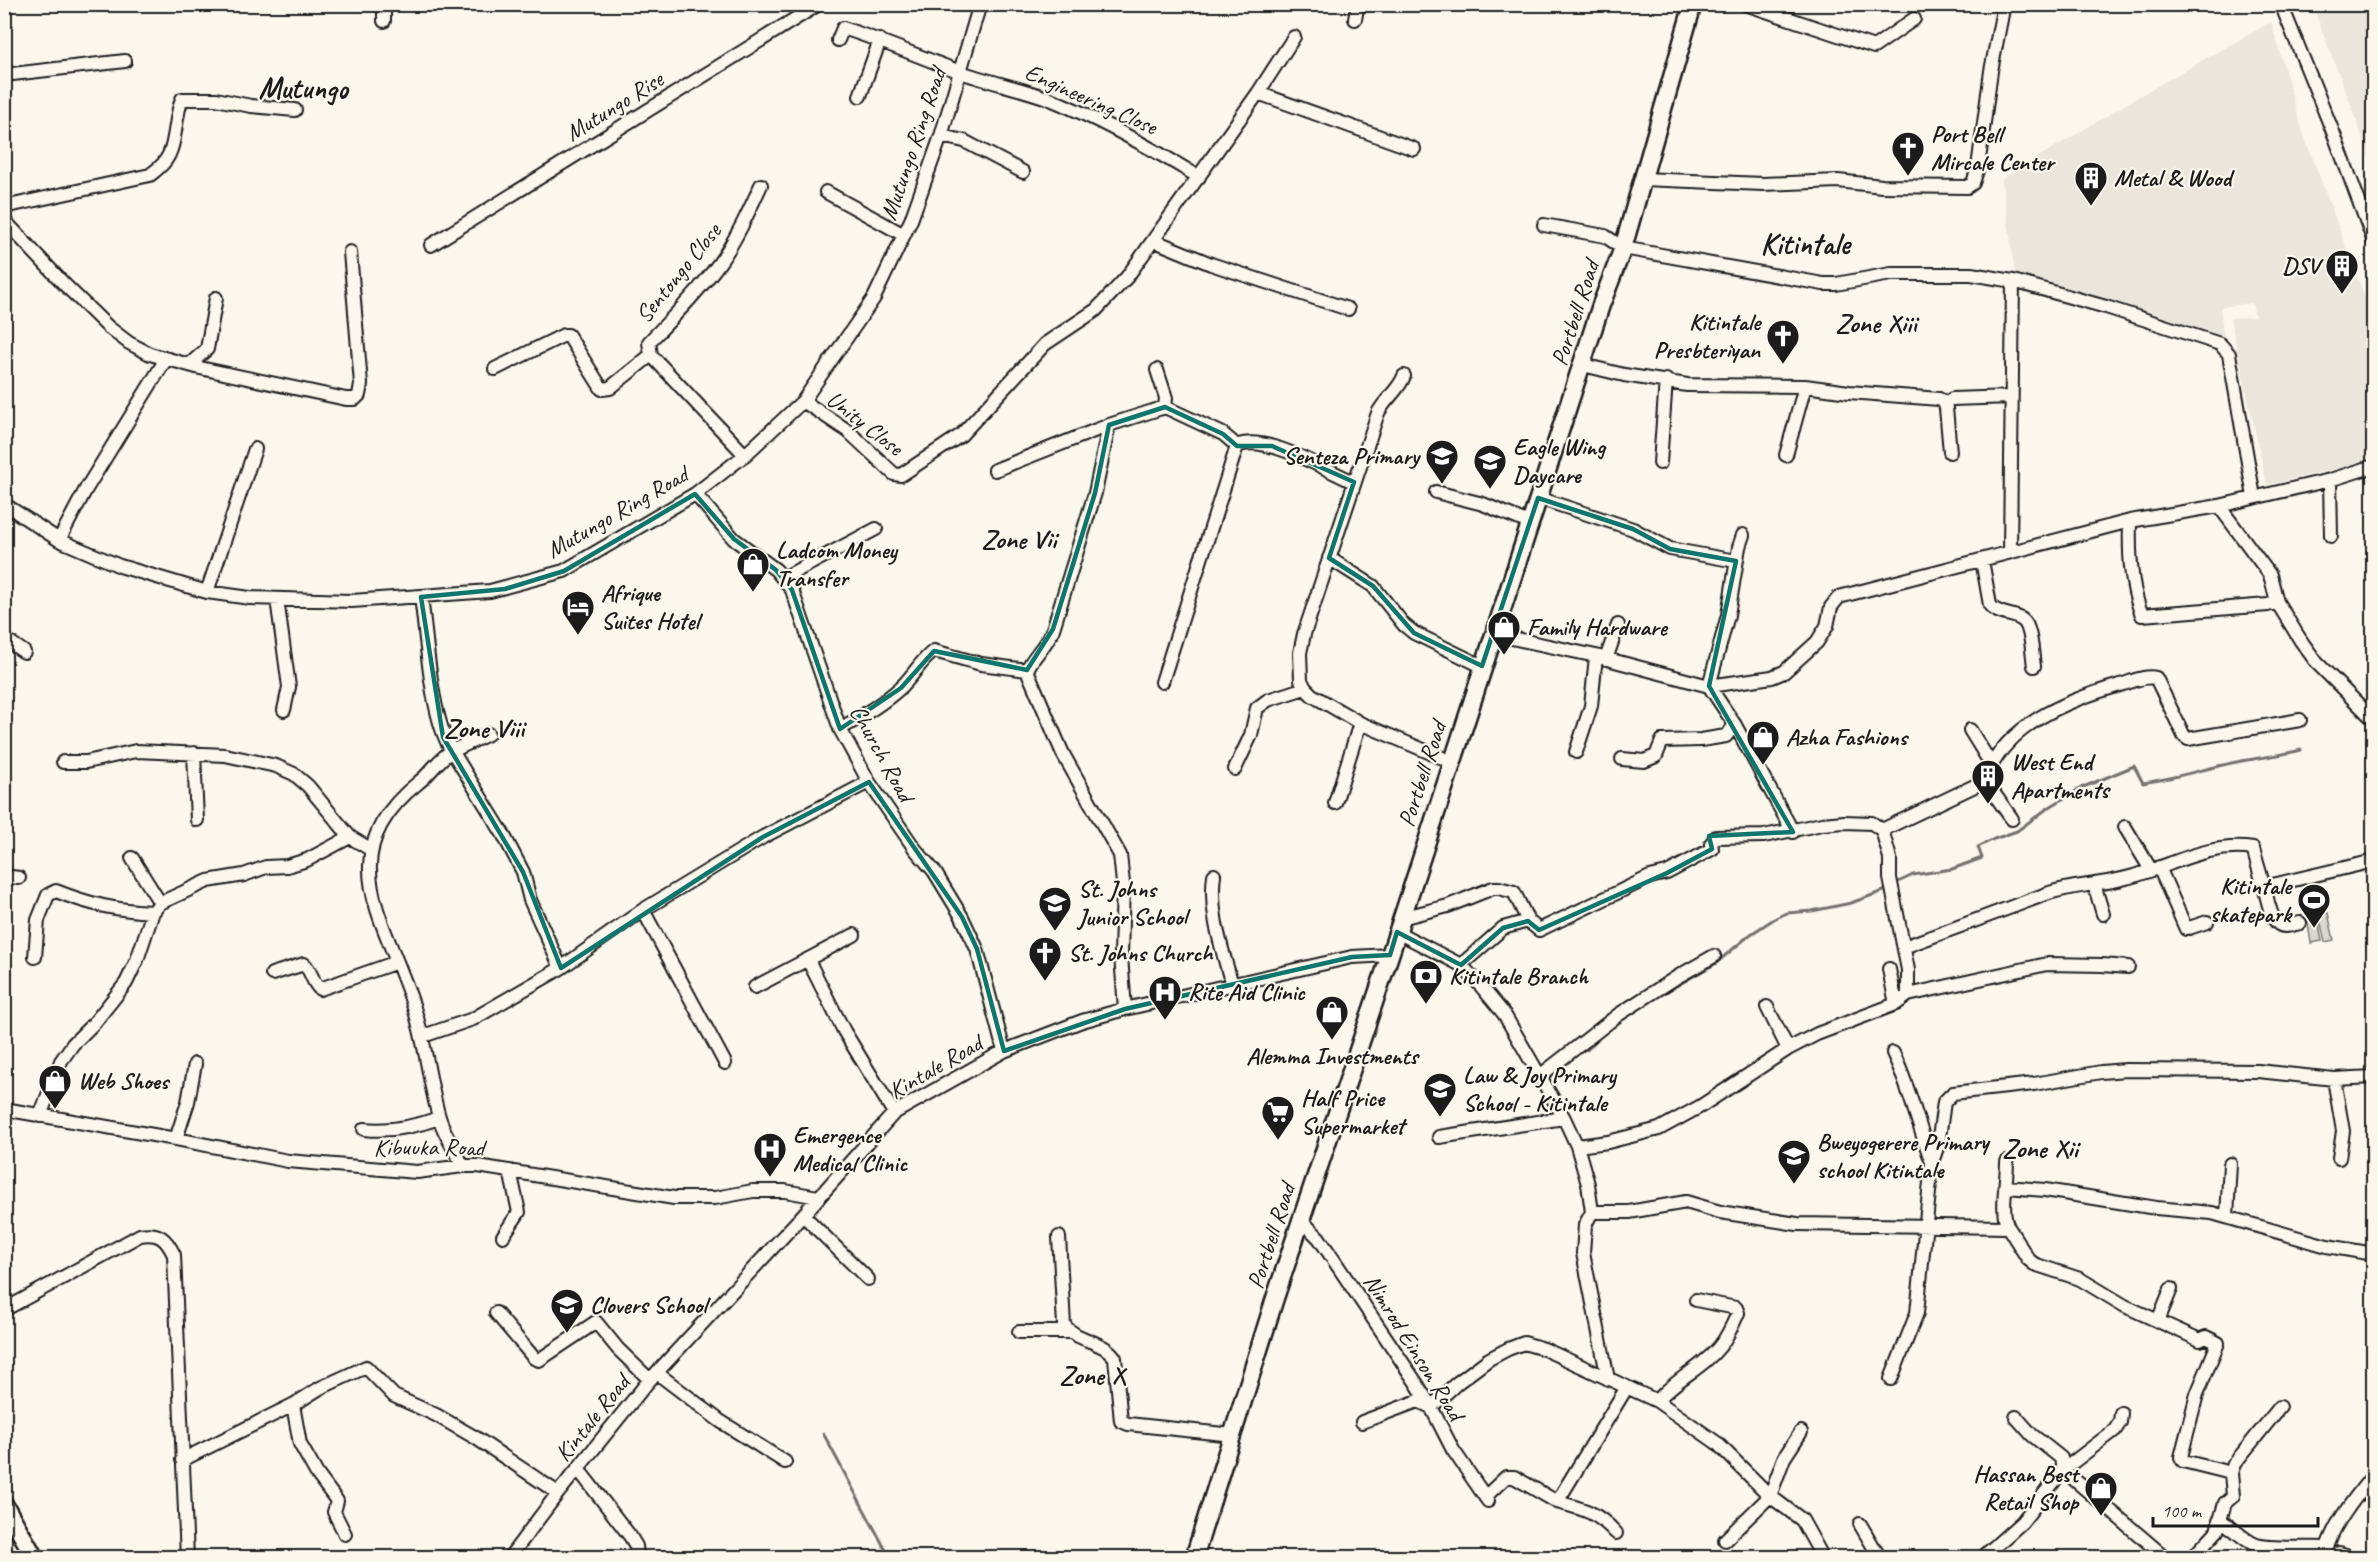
<svg xmlns="http://www.w3.org/2000/svg" width="2378" height="1562" viewBox="0 0 2378 1562" font-family="Caveat,sans-serif">
  <style>
    .built { fill: #eae6dc }
    .green { fill: #dad7ce; stroke: #7b7a75; stroke-width: 1.5 }
    .lines { fill: none; stroke-linecap: round; stroke-linejoin: round }
    .stream { stroke: #74726e; stroke-width: 3 }
    .street-casing { stroke: #1c1c1c; stroke-width: 16 }
    .secondary-casing { stroke: #1c1c1c; stroke-width: 21 }
    .street { stroke: #fbf7ec; stroke-width: 12 }
    .secondary { stroke: #fbf7ec; stroke-width: 16 }
    .marked { fill: none; stroke: #0f766e; stroke-width: 4.5; stroke-linejoin: round }
    .labels { text-anchor: middle; dominant-baseline: central; stroke-width: 4.5; stroke-linejoin: round; paint-order: stroke }
    .street-label { font-size: 24px; fill: #1c1c1c; stroke: #fbf7ec }
    .poi-label { font-size: 24px; font-weight: bold; fill: #1c1c1c; stroke: #fbf7ec; text-anchor: start }
    .quarter-label { font-size: 27px; font-weight: bold; fill: #1c1c1c; stroke: #fbf7ec }
    .district-label { font-size: 30px; font-weight: bold; fill: #1c1c1c; stroke: #fbf7ec }
  </style>
  <rect width="100%" height="100%" fill="#fbf7ec"/>
  <filter id="ink" filterUnits="userSpaceOnUse"><feTurbulence type="fractalNoise" baseFrequency=".0167" numOctaves="2"/><feDisplacementMap in="SourceGraphic" scale="12" xChannelSelector="R" yChannelSelector="G"/><feConvolveMatrix kernelMatrix="1 2 1 2 8 2 1 2 1" color-interpolation-filters="sRGB"/></filter>
  <g filter="url(#ink)">
    <path class="built" d="M 2312,5 L 2373,5 L 2373,169 L 2353,110 Z
      M 2271,22 L 2303,133 L 2373,319 L 2373,460 L 2267,485 L 2230,318 L 2255,317 L 2252,303 L 2220,307 L 2224,341 L 2015,273 L 2002,179 L 2141,95 Z"/>
    <path class="green" d="M 2328,913 L 2334,940 L 2325,942 L 2319,915 Z
      M 2317,915 L 2322,941 L 2311,943 L 2307,917 Z"/>
    <g class="lines">
      <path class="stream" d="M 1896,883 L 1913,875 L 1952,869 L 1982,858 L 1978,847 L 1994,839 L 2017,831 L 2048,808 L 2081,788 L 2134,766 L 2143,783 C 2178,778 2212,766 2247,760 C 2265,757 2282,755 2301,750
        M 1655,998 L 1715,964 L 1751,934 L 1774,919 L 1787,913 L 1812,911 L 1851,903 L 1889,889
        M 1587,1050 L 1602,1034
        M 823,1433 L 890,1558"/>
      <g class="street-casing">
        <path id="street" d="M 384,4 L 384,21
          M 1745,4 L 1874,47 L 1914,19
          M 2281,4 L 2335,137 L 2374,242
          M 1355,19 L 1358,4
          M 838,40 L 843,28 C 883,41 920,57 958,71 C 988,82 1020,88 1050,99 C 1102,120 1151,148 1199,177
          M 4,75 L 125,61
          M 1258,93 L 1414,149
          M 860,96 L 880,40
          M 941,136 L 964,141 L 1023,172
          M 1642,179 L 1763,184 L 1838,181 L 1882,186 L 1967,187 L 1973,183 L 1978,167 L 1991,71 L 2004,4
          M 826,192 L 904,235
          M 4,207 L 150,175 C 155,171 162,166 165,161 C 177,146 174,118 182,99 L 216,99 L 251,106 L 295,110
          M 4,220 L 65,285 L 108,327 L 129,343 L 150,354 L 200,368 L 346,399 L 355,399 L 359,395 L 361,384 L 350,252
          M 1544,225 L 1605,236 L 1623,248 L 1823,284 L 1836,284 L 1891,274 L 1971,274 L 2013,281 L 2106,307 L 2220,344 L 2229,354 L 2254,497
          M 1155,241 L 1211,264 L 1348,309
          M 431,245 L 819,4
          M 189,365 L 207,349 L 216,298
          M 1583,365 L 1624,375 L 1687,385 L 1805,386 L 1849,392 L 1939,399 L 1944,402 L 1946,408 L 1950,452
          M 495,369 L 564,335 L 568,335 L 602,389 L 610,388 L 651,355
          M 1157,370 L 1166,398 L 1165,407
          M 1952,399 L 2011,397
          M 803,401 L 848,431 L 894,474 L 901,475 L 961,435 L 1045,344 L 1096,310 L 1127,277 L 1258,93 L 1294,37
          M 1109,425 L 1095,493 L 1053,629 C 1046,647 1034,654 1027,670 L 1063,754 L 1120,855 L 1123,883 L 1121,956 L 1125,1009
          M 745,455 L 651,355 L 649,342 C 674,316 699,291 720,262 C 737,238 749,211 761,185
          M 1786,455 L 1805,386
          M 1660,463 L 1666,380
          M 995,470 L 1109,425 L 1165,407 L 1223,434 L 1237,446
          M 2330,480 L 2331,536
          M 1436,492 L 1483,504 L 1529,523
          M 695,494 L 734,539 L 776,570 L 792,590 L 840,729 L 869,782 L 915,849 L 934,871 L 962,917 L 977,949 L 1004,1051
          M 1538,498 L 1633,529 L 1670,549 L 1736,561
          M 4,504 L 59,540 L 120,566 L 207,592 L 250,598 L 352,601 L 490,591 L 564,571 L 695,494 L 745,455 L 803,401 L 874,298 L 911,220 L 941,136 L 980,4
          M 2130,521 C 2129,552 2130,586 2142,615 L 2268,605 L 2277,602 L 2270,575 L 2219,506
          M 1743,535 L 1739,547 L 1728,615 L 1709,686 L 1735,725 L 1793,832
          M 59,540 L 86,489 L 166,359
          M 2010,552 L 2013,281
          M 1329,558 L 1373,586 L 1404,625 L 1414,633 L 1482,666
          M 1982,560 L 1990,605 C 1998,617 2019,612 2026,624 C 2032,635 2032,653 2034,666
          M 783,578 L 876,529
          M 207,592 L 255,449
          M 421,597 C 427,638 430,717 452,751 C 438,759 431,773 419,782 C 326,856 389,923 415,1011 C 426,1046 429,1082 439,1117 C 444,1134 455,1150 463,1166
          M 277,599 L 289,687 L 284,710
          M 2277,602 L 2301,641 L 2317,663 L 2374,720
          M 1493,634 L 1596,656 L 1709,686 L 1772,677 L 1784,672 L 1817,642 L 1827,626 L 1831,607 L 1839,597 L 2130,521 L 2219,506 L 2330,480 L 2374,466
          M 4,638 L 24,652
          M 1606,659 L 1618,625
          M 1162,682 L 1237,446 C 1265,433 1326,470 1354,482
          M 1305,688 L 1301,680 L 1300,653 L 1304,634 L 1378,413 C 1385,399 1399,390 1404,376
          M 840,729 C 861,717 881,705 899,689 C 912,678 920,661 934,651 L 981,664 L 1027,670
          M 1970,730 L 1991,764
          M 488,734 L 452,751 L 502,832 L 523,872 L 530,900 L 561,968
          M 1576,752 L 1591,706 L 1596,656
          M 194,753 L 197,820
          M 1622,759 L 1644,761 L 1656,756 L 1662,741 L 1701,740 L 1726,736 L 1735,725
          M 63,762 L 86,762 L 136,751 L 225,755 L 276,766 L 294,774 L 308,786 L 350,837 L 370,849
          M 1235,769 L 1251,735 L 1257,708 L 1268,700 L 1305,688 L 1312,695 L 1360,723 L 1452,762
          M 1985,781 L 2012,819
          M 1335,803 L 1360,723
          M 2125,827 L 2151,870
          M 1882,830 L 1985,781 C 2003,725 2068,700 2120,685 C 2131,682 2145,675 2156,678 L 2184,736 L 2188,739 L 2300,720
          M 132,858 L 160,903
          M 2159,867 L 2186,929 L 2207,922
          M 1214,875 C 1209,913 1222,948 1232,985
          M 4,876 L 19,878
          M 2094,884 L 2103,914
          M 2264,887 C 2268,898 2270,926 2285,926 C 2289,926 2295,924 2300,923
          M 643,910 L 725,1063
          M 1401,918 L 1448,906 L 1493,888 L 1499,888 L 1514,892 L 1528,921 L 1539,930 L 1650,877 L 1667,873 L 1712,849 L 1711,844 L 1716,837 L 1764,836 L 1822,824 L 1844,822 L 1872,823 L 1882,830 L 1890,858 L 1890,878 L 1908,970 L 1908,995
          M 1397,932 L 1461,965 L 1480,985 L 1504,1014 L 1564,1118 L 1577,1146 L 1588,1184 L 1592,1212 L 1585,1225 L 1583,1253 L 1608,1379
          M 1904,947 L 2049,893 C 2074,885 2100,885 2126,878 C 2169,868 2206,842 2253,849 L 2264,887 L 2374,861
          M 35,957 L 38,920 L 48,895 L 56,891 C 91,905 116,910 153,912
          M 808,960 L 844,1031 L 894,1113
          M 1461,965 L 1503,928 L 1528,921
          M 1889,969 L 1896,1004
          M 272,974 L 304,964 C 312,971 312,983 320,989 L 397,962
          M 755,987 L 854,935
          M 1767,1007 L 1788,1049
          M 423,1036 L 473,1019 L 561,968 L 643,910 L 763,837 L 869,782
          M 1893,1053 C 1910,1088 1918,1126 1932,1162
          M 1541,1075 L 1618,1015 L 1677,977 L 1714,956
          M 2334,1079 L 2343,1131 L 2339,1158
          M 4,1109 L 176,1139 L 288,1161 L 417,1172 L 463,1166 L 478,1166 L 674,1198 L 715,1198 L 753,1191 L 785,1191 L 818,1197
          M 40,1116 L 61,1061 L 73,1044 L 95,1022 L 126,983 L 137,960 L 153,912 L 160,903 L 208,881 L 244,875 L 266,867 L 287,866 L 307,860 L 350,837
          M 364,1129 C 390,1132 414,1127 439,1118
          M 1439,1137 L 1564,1118
          M 176,1139 L 188,1102 L 195,1064
          M 1577,1146 L 1608,1142 L 1659,1129 L 1701,1106 L 1788,1049 L 1817,1034 L 1896,1004 L 1908,995 L 2047,964 L 2102,965 L 2128,967
          M 2007,1162 C 2007,1181 2000,1212 2008,1227
          M 2007,1187 L 2045,1190 L 2156,1208 L 2212,1213 L 2327,1246 L 2374,1254
          M 1592,1212 L 1629,1212 L 1686,1202 L 1720,1212 L 1797,1224 L 2008,1227 L 2028,1259 L 2034,1264 L 2080,1279 L 2125,1306 L 2200,1340 L 2206,1337 L 2218,1343 L 2197,1394 L 2181,1457 L 2183,1461 L 2231,1473
          M 803,1215 L 868,1279
          M 2227,1216 L 2230,1164
          M 1301,1220 L 1319,1238 L 1417,1384 L 1431,1407 L 1453,1450 L 1488,1501
          M 503,1236 L 519,1212 L 510,1171
          M 1059,1237 L 1064,1325 C 1077,1342 1104,1340 1115,1358 L 1121,1421 L 1128,1424 L 1233,1435
          M 4,1310 L 140,1235 C 159,1232 166,1238 174,1255 L 187,1558
          M 496,1313 L 534,1358 L 539,1360 L 596,1322 L 618,1349 L 650,1380
          M 2158,1321 L 2171,1289
          M 1019,1332 L 1069,1332
          M 657,1373 L 720,1421 L 785,1462
          M 1891,1379 L 1917,1313 L 1932,1162 L 1938,1145 L 1944,1102 L 1953,1093 L 2034,1084 L 2101,1072 L 2126,1070 L 2258,1071 L 2334,1079 L 2374,1077
          M 1657,1401 C 1675,1379 1703,1368 1720,1346 C 1728,1336 1733,1324 1738,1313 L 1736,1308 L 1696,1300
          M 293,1405 L 300,1444 L 317,1474 L 337,1501 L 334,1512 L 345,1534
          M 2016,1417 L 2032,1435 L 2061,1458 L 2063,1470 L 2166,1558
          M 1362,1422 L 1418,1401 L 1431,1407 L 1457,1383 L 1489,1359 L 1508,1349 L 1524,1343 L 1544,1349 L 1657,1401 L 1717,1443 L 1770,1496 L 1802,1520 L 1823,1558
          M 182,1460 L 293,1405 L 320,1388 L 366,1367 L 394,1396 L 436,1415 L 476,1438 L 558,1493
          M 578,1469 L 630,1536 L 636,1546 L 637,1558
          M 1485,1497 L 1506,1477 L 1514,1477 L 1557,1502 L 1627,1387
          M 1557,1502 C 1584,1509 1597,1512 1616,1533
          M 2219,1520 C 2232,1526 2241,1538 2254,1544 C 2267,1550 2309,1547 2326,1548
          M 1860,1524 L 1880,1558
          M 1725,1540 L 1770,1496 L 1784,1458 L 1801,1432
          M 1989,1553 L 2006,1558
          M 2339,1553 L 2354,1558
          M 509,1558 L 558,1493 L 647,1383 L 803,1215 L 894,1113 L 1004,1051 L 1082,1021 L 1125,1009 L 1352,957 L 1390,955
          M 1982,1558 L 2022,1522 L 2063,1470 L 2115,1430 L 2120,1422 L 2121,1413
          M 2192,1558 L 2217,1531 L 2225,1503 L 2233,1496 L 2231,1473 L 2234,1464 L 2280,1407
          M 2325,1558 C 2328,1530 2357,1495 2374,1474"/>
      </g>
      <g class="secondary-casing">
        <path id="secondary" d="M 4,1504 L 35,1558
          M 1194,1558 L 1275,1298 L 1390,955 L 1601,305 L 1623,248 L 1693,4"/>
      </g>
      <use href="#street" class="street"/>
      <use href="#secondary" class="secondary"/>
    </g>
  </g>
  <path class="marked" d="M 1165,407 L 1223,434 L 1237,446 L 1272,446 L 1354,482 L 1329,558 L 1373,586 L 1414,633 L 1482,666 L 1538,498 L 1633,529 L 1670,549 L 1736,561 L 1709,686 L 1793,832 L 1709,836 L 1712,849 L 1667,873 L 1539,930 L 1528,921 L 1503,928 L 1461,965 L 1397,932 L 1390,955 L 1352,957 L 1125,1009 L 1004,1051 L 977,949 L 962,917 L 869,782 L 763,837 L 561,968 L 523,872 L 443,737 L 421,597 L 505,589 L 564,571 L 695,494 L 734,539 L 776,570 L 792,590 L 840,729 L 901,688 L 934,651 L 1027,670 L 1053,629 L 1095,493 L 1109,425 Z"/>
  <defs>
    <g id="church-pin" transform="scale(1.725)"><path d="M0 17L-7.5 6A9.5 9.5 0 1 1 7.5 6Z" fill="#1c1c1c" stroke="#fbf7ec"/><path d="M-1.2-6h2.4v3.5h3.3v2.4h-3.3V6h-2.4V-.1h-3.3v-2.4h3.3Z" fill="#fff"/></g>
    <g id="building-pin" transform="scale(1.725)"><path d="M0 17L-7.5 6A9.5 9.5 0 1 1 7.5 6Z" fill="#1c1c1c" stroke="#fbf7ec"/><path d="M-4-6H4V6H1V3H-1V6H-4ZM-2.5-4.3h1.7v1.8h-1.7ZM.8-4.3h1.7v1.8H.8ZM-2.5-1h1.7V.8h-1.7ZM.8-1h1.7V.8H.8Z" fill="#fff"/></g>
    <g id="school-pin" transform="scale(1.725)"><path d="M0 17L-7.5 6A9.5 9.5 0 1 1 7.5 6Z" fill="#1c1c1c" stroke="#fbf7ec"/><path d="M0-5L7-2L0 1L-7-2ZM-4 1L0 2.5L4 1V4Q0 6-4 4Z" fill="#fff"/></g>
    <g id="shop-pin" transform="scale(1.725)"><path d="M0 17L-7.5 6A9.5 9.5 0 1 1 7.5 6Z" fill="#1c1c1c" stroke="#fbf7ec"/><path d="M-5-2.5h2.3a2.7 3.5 0 0 1 5.4 0H5L5.5 6h-11ZM-1.5-2.5h3a1.5 2.3 0 0 0-3 0Z" fill="#fff"/></g>
    <g id="hotel-pin" transform="scale(1.725)"><path d="M0 17L-7.5 6A9.5 9.5 0 1 1 7.5 6Z" fill="#1c1c1c" stroke="#fbf7ec"/><path d="M-6-4.5h1.5V1H6V5H4.5V3h-9V5H-6ZM-4 0a1.8 1.8 0 1 1 3.6 0ZM.5 0V-2.5h3Q6-2.5 6 0Z" fill="#fff"/></g>
    <g id="stadium-pin" transform="scale(1.725)"><path d="M0 17L-7.5 6A9.5 9.5 0 1 1 7.5 6Z" fill="#1c1c1c" stroke="#fbf7ec"/><path d="M0-5a6.5 5 0 1 0 0 10a6.5 5 0 1 0 0-10ZM-3.5-1.8h7v3.6h-7Z" fill="#fff"/></g>
    <g id="bank-pin" transform="scale(1.725)"><path d="M0 17L-7.5 6A9.5 9.5 0 1 1 7.5 6Z" fill="#1c1c1c" stroke="#fbf7ec"/><path d="M-6-4H6V4H-6ZM0-2.3a2.3 2.3 0 1 0 0 4.6a2.3 2.3 0 1 0 0-4.6Z" fill="#fff"/></g>
    <g id="hospital-pin" transform="scale(1.725)"><path d="M0 17L-7.5 6A9.5 9.5 0 1 1 7.5 6Z" fill="#1c1c1c" stroke="#fbf7ec"/><path d="M-5-5h3v3.5h4V-5h3V5h-3V1.5h-4V5h-3Z" fill="#fff"/></g>
    <g id="supermarket-pin" transform="scale(1.725)"><path d="M0 17L-7.5 6A9.5 9.5 0 1 1 7.5 6Z" fill="#1c1c1c" stroke="#fbf7ec"/><path d="M-6-5.5h2.5l.6 2H6L4.5 2H-2.5L-4.4-4H-6ZM-1.5 3.2a1.3 1.3 0 1 0 .1 0ZM3 3.2a1.3 1.3 0 1 0 .1 0Z" fill="#fff"/></g>
  </defs>
  <g fill-rule="evenodd">
    <use href="#church-pin" x="1908" y="148"/>
    <use href="#building-pin" x="2091" y="178"/>
    <use href="#building-pin" x="2342" y="266"/>
    <use href="#church-pin" x="1783" y="336"/>
    <use href="#school-pin" x="1442" y="456"/>
    <use href="#school-pin" x="1490" y="461"/>
    <use href="#shop-pin" x="753" y="564"/>
    <use href="#hotel-pin" x="578" y="607"/>
    <use href="#shop-pin" x="1504" y="627"/>
    <use href="#shop-pin" x="1763" y="737"/>
    <use href="#building-pin" x="1988" y="776"/>
    <use href="#stadium-pin" x="2314" y="900"/>
    <use href="#school-pin" x="1055" y="903"/>
    <use href="#church-pin" x="1045" y="953"/>
    <use href="#bank-pin" x="1426" y="976"/>
    <use href="#hospital-pin" x="1165" y="992"/>
    <use href="#shop-pin" x="1332" y="1012"/>
    <use href="#shop-pin" x="55" y="1081"/>
    <use href="#school-pin" x="1440" y="1089"/>
    <use href="#supermarket-pin" x="1278" y="1112"/>
    <use href="#hospital-pin" x="770" y="1149"/>
    <use href="#school-pin" x="1794" y="1156"/>
    <use href="#school-pin" x="567" y="1305"/>
    <use href="#shop-pin" x="2101" y="1488"/>
  </g>
  <g class="labels">
    <g class="street-label">
      <text transform="translate(1091 99) rotate(24)">Engineering Close</text>
      <text transform="translate(614 106) rotate(-32)">Mutungo Rise</text>
      <text transform="translate(913 144) rotate(-71)">Mutungo Ring Road</text>
      <text transform="translate(678 273) rotate(-51)">Sentongo Close</text>
      <text transform="translate(1575 313) rotate(-72)">Portbell Road</text>
      <text transform="translate(865 423) rotate(38)">Unity Close</text>
      <text transform="translate(617 512) rotate(-30)">Mutungo Ring Road</text>
      <text transform="translate(882 753) rotate(61)">Church Road</text>
      <text transform="translate(1422 774) rotate(-72)">Portbell Road</text>
      <text transform="translate(935 1067) rotate(-30)">Kintale Road</text>
      <text x="429" y="1147">Kibuuka Road</text>
      <text transform="translate(1271 1236) rotate(-72)">Portbell Road</text>
      <text transform="translate(1414 1347) rotate(58)">Nimrod Einson Road</text>
      <text transform="translate(592 1418) rotate(-51)">Kintale Road</text>
    </g>
    <g class="poi-label">
      <text x="1931" y="134">Port Bell<tspan x="1931" dy="28">Mircale Center</tspan></text>
      <text x="2114" y="178">Metal &amp; Wood</text>
      <text x="2319" y="266" text-anchor="end">DSV</text>
      <text x="1760" y="322" text-anchor="end">Kitintale<tspan x="1760" dy="28">Presbteriyan</tspan></text>
      <text x="1513" y="447">Eagle Wing<tspan x="1513" dy="28">Daycare</tspan></text>
      <text x="1419" y="456" text-anchor="end">Senteza Primary</text>
      <text x="776" y="550">Ladcom Money<tspan x="776" dy="28">Transfer</tspan></text>
      <text x="601" y="593">Afrique<tspan x="601" dy="28">Suites Hotel</tspan></text>
      <text x="1527" y="627">Family Hardware</text>
      <text x="1786" y="737">Azha Fashions</text>
      <text x="2011" y="762">West End<tspan x="2011" dy="28">Apartments</tspan></text>
      <text x="2291" y="886" text-anchor="end">Kitintale<tspan x="2291" dy="28">skatepark</tspan></text>
      <text x="1078" y="889">St. Johns<tspan x="1078" dy="28">Junior School</tspan></text>
      <text x="1068" y="953">St. Johns Church</text>
      <text x="1449" y="976">Kitintale Branch</text>
      <text x="1188" y="992">Rite Aid Clinic</text>
      <text x="1332" y="1056" text-anchor="middle">Alemma Investments</text>
      <text x="1463" y="1075">Law &amp; Joy Primary<tspan x="1463" dy="28">School - Kitintale</tspan></text>
      <text x="78" y="1081">Web Shoes</text>
      <text x="1301" y="1098">Half Price<tspan x="1301" dy="28">Supermarket</tspan></text>
      <text x="793" y="1135">Emergence<tspan x="793" dy="28">Medical Clinic</tspan></text>
      <text x="1817" y="1142">Bweyogerere Primary<tspan x="1817" dy="28">school Kitintale</tspan></text>
      <text x="590" y="1305">Clovers School</text>
      <text x="2078" y="1474" text-anchor="end">Hassan Best<tspan x="2078" dy="28">Retail Shop</tspan></text>
    </g>
    <g class="quarter-label">
      <text x="1876" y="323">Zone Xiii</text>
      <text x="1019" y="539">Zone Vii</text>
      <text x="484" y="728">Zone Viii</text>
      <text x="2040" y="1148">Zone Xii</text>
      <text x="1092" y="1375">Zone X</text>
    </g>
    <g class="district-label">
      <text x="303" y="88">Mutungo</text>
      <text x="1805" y="244">Kitintale</text>
    </g>
  </g>
  <rect width="2378" height="1562" fill="none" stroke="#fbf7ec" stroke-width="24"/>
  <rect x="12" y="12" width="2354" height="1538" fill="none" stroke="#1c1c1c" stroke-width="2" filter="url(#ink)"/>
  <path d="M2153 1517v9h165v-9" fill="none" stroke="#1c1c1c" stroke-width="3"/>
  <text x="2162" y="1517" font-size="18" fill="#1c1c1c" stroke="#fbf7ec" stroke-width="4.5" paint-order="stroke">100 m</text>
</svg>
